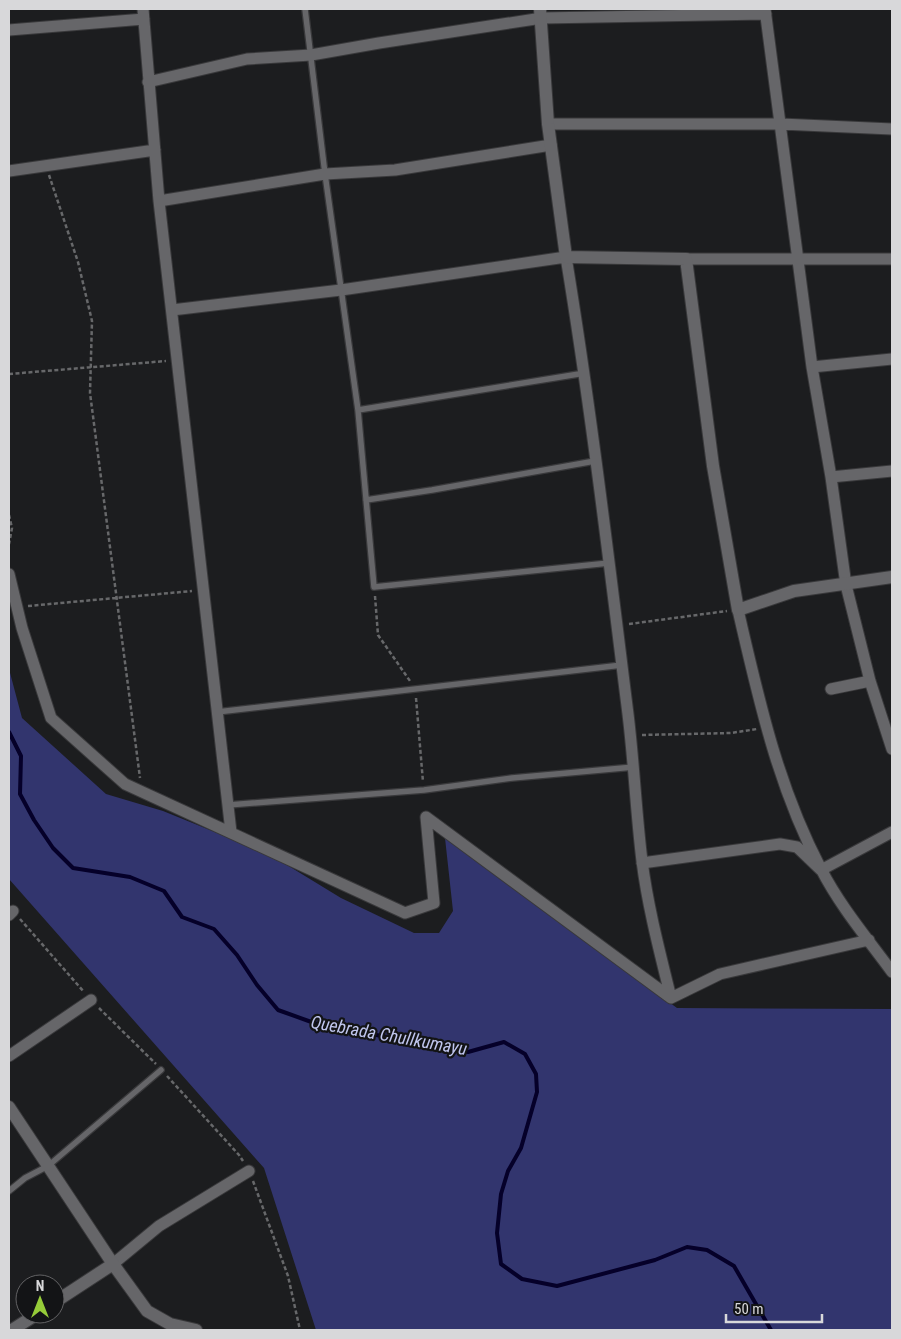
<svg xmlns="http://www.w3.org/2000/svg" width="901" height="1339" viewBox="0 0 901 1339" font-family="'Roboto Condensed',sans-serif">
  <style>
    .green { fill: #32356e }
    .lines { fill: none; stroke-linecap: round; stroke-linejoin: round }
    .stream { stroke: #050029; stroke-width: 4 }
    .service-casing { stroke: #39393b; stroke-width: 8 }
    .minor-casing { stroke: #39393b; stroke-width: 13 }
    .tertiary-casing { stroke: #39393b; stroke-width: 14 }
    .path { stroke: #67686a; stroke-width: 2.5; stroke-dasharray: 4 2.5; stroke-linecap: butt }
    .service { stroke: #666669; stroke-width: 5.5 }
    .minor { stroke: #666669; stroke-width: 11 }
    .tertiary { stroke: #666669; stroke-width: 12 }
    .labels { text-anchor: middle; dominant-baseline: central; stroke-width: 4.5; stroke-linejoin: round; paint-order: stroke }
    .water-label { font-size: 18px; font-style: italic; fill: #c0c6ee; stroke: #131416 }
  </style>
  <rect width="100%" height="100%" fill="#1c1d1f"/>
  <path class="green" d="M 9,669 L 22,718 L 106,794 L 163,811 L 269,854 L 341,898 L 414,933 L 439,933 L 453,911 L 445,838 L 677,1008 L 892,1009 L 892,1330 L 316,1330 L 264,1168 L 9,879 Z"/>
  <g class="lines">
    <path class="stream" d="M 9,732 L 21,756 L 20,794 L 34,820 L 53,848 L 73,868 L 130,877 L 164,891 L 182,917 L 214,929 L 237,955 L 257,985 L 278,1010 L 317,1024 L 468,1052 L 504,1042 L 525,1054 L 536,1074 L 537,1092 L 521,1148 L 508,1171 L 501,1194 L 497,1233 L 501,1264 L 522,1279 L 557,1286 L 655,1260 L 687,1247 L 707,1250 L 734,1266 L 771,1330"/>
    <g class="service-casing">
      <path id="service" d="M 305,9 L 325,174 L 358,410 L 374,587 L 609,563
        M 358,410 L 585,373
        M 366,500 L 432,490 L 595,461
        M 217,712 L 622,665
        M 228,805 L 424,790 L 512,778 L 634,767
        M 9,1191 L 25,1178 L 48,1166 L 161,1070"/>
    </g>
    <g class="minor-casing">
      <path id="minor" d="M 143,9 L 159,201 L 231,832
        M 765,9 L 812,367 L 831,477 L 846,585 L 870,681 L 892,749
        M 9,30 L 144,19
        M 148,82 L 247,59 L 311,55 L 379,43 L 542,18 L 766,14
        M 548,124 L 781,124 L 892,129
        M 9,171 L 155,150
        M 159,201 L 325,174 L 395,170 L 551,145
        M 686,259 L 892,259
        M 172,310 L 341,290 L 566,257 C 591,409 609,562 628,714 C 634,763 636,812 642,861 C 648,908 660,953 671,998
        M 812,367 L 892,359
        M 831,477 L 892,471
        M 9,574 L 22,628 L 51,718 L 125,784 L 405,913 L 434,903 L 426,817 L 671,998 L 720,974 L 869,940
        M 738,610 C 759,700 777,785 821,869 C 840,906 867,938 892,972
        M 831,689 L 870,681
        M 642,863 L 780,844 L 797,847 L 821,870 L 892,832
        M 9,915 L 13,911
        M 9,1056 L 91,1000
        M 113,1264 L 159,1226 L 249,1171"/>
    </g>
    <g class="tertiary-casing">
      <path id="tertiary" d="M 540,9 L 548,124 L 566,257 L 686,259 L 713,466 L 738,610 L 794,591 L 892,577
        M 9,1107 L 113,1264 L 147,1311 L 170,1324 L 196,1330
        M 55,1302 L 113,1264
        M 12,1330 L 37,1314"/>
    </g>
    <path class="path" d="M 49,175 L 78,262 L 92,321 L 90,393 L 140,778
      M 9,374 L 166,361
      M 9,515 L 12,528 L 9,544
      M 375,596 L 378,635 L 410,681
      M 28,606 L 192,591
      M 629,624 L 727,611
      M 416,698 L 423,782
      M 642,735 L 731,733 L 757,729
      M 20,919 L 84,992
      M 99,1008 L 156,1064
      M 167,1076 L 239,1155 L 243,1161
      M 253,1181 L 288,1276 L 300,1330"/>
    <use href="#service" class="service"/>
    <use href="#minor" class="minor"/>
    <use href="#tertiary" class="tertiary"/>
  </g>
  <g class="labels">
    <g class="water-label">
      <text transform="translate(389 1035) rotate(10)">Quebrada Chullkumayu</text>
    </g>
  </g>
  <rect width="901" height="1339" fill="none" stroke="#d8d8da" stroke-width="20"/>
  <g transform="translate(40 1299)"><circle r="24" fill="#131416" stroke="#626264"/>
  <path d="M0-4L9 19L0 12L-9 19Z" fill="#96cc39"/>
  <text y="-8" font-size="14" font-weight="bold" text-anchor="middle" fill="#d8d8da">N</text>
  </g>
  <path d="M726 1314v8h96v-8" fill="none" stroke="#d8d8da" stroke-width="2.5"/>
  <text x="734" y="1314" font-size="15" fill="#d8d8da" stroke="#131416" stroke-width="4" paint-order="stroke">50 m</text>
</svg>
